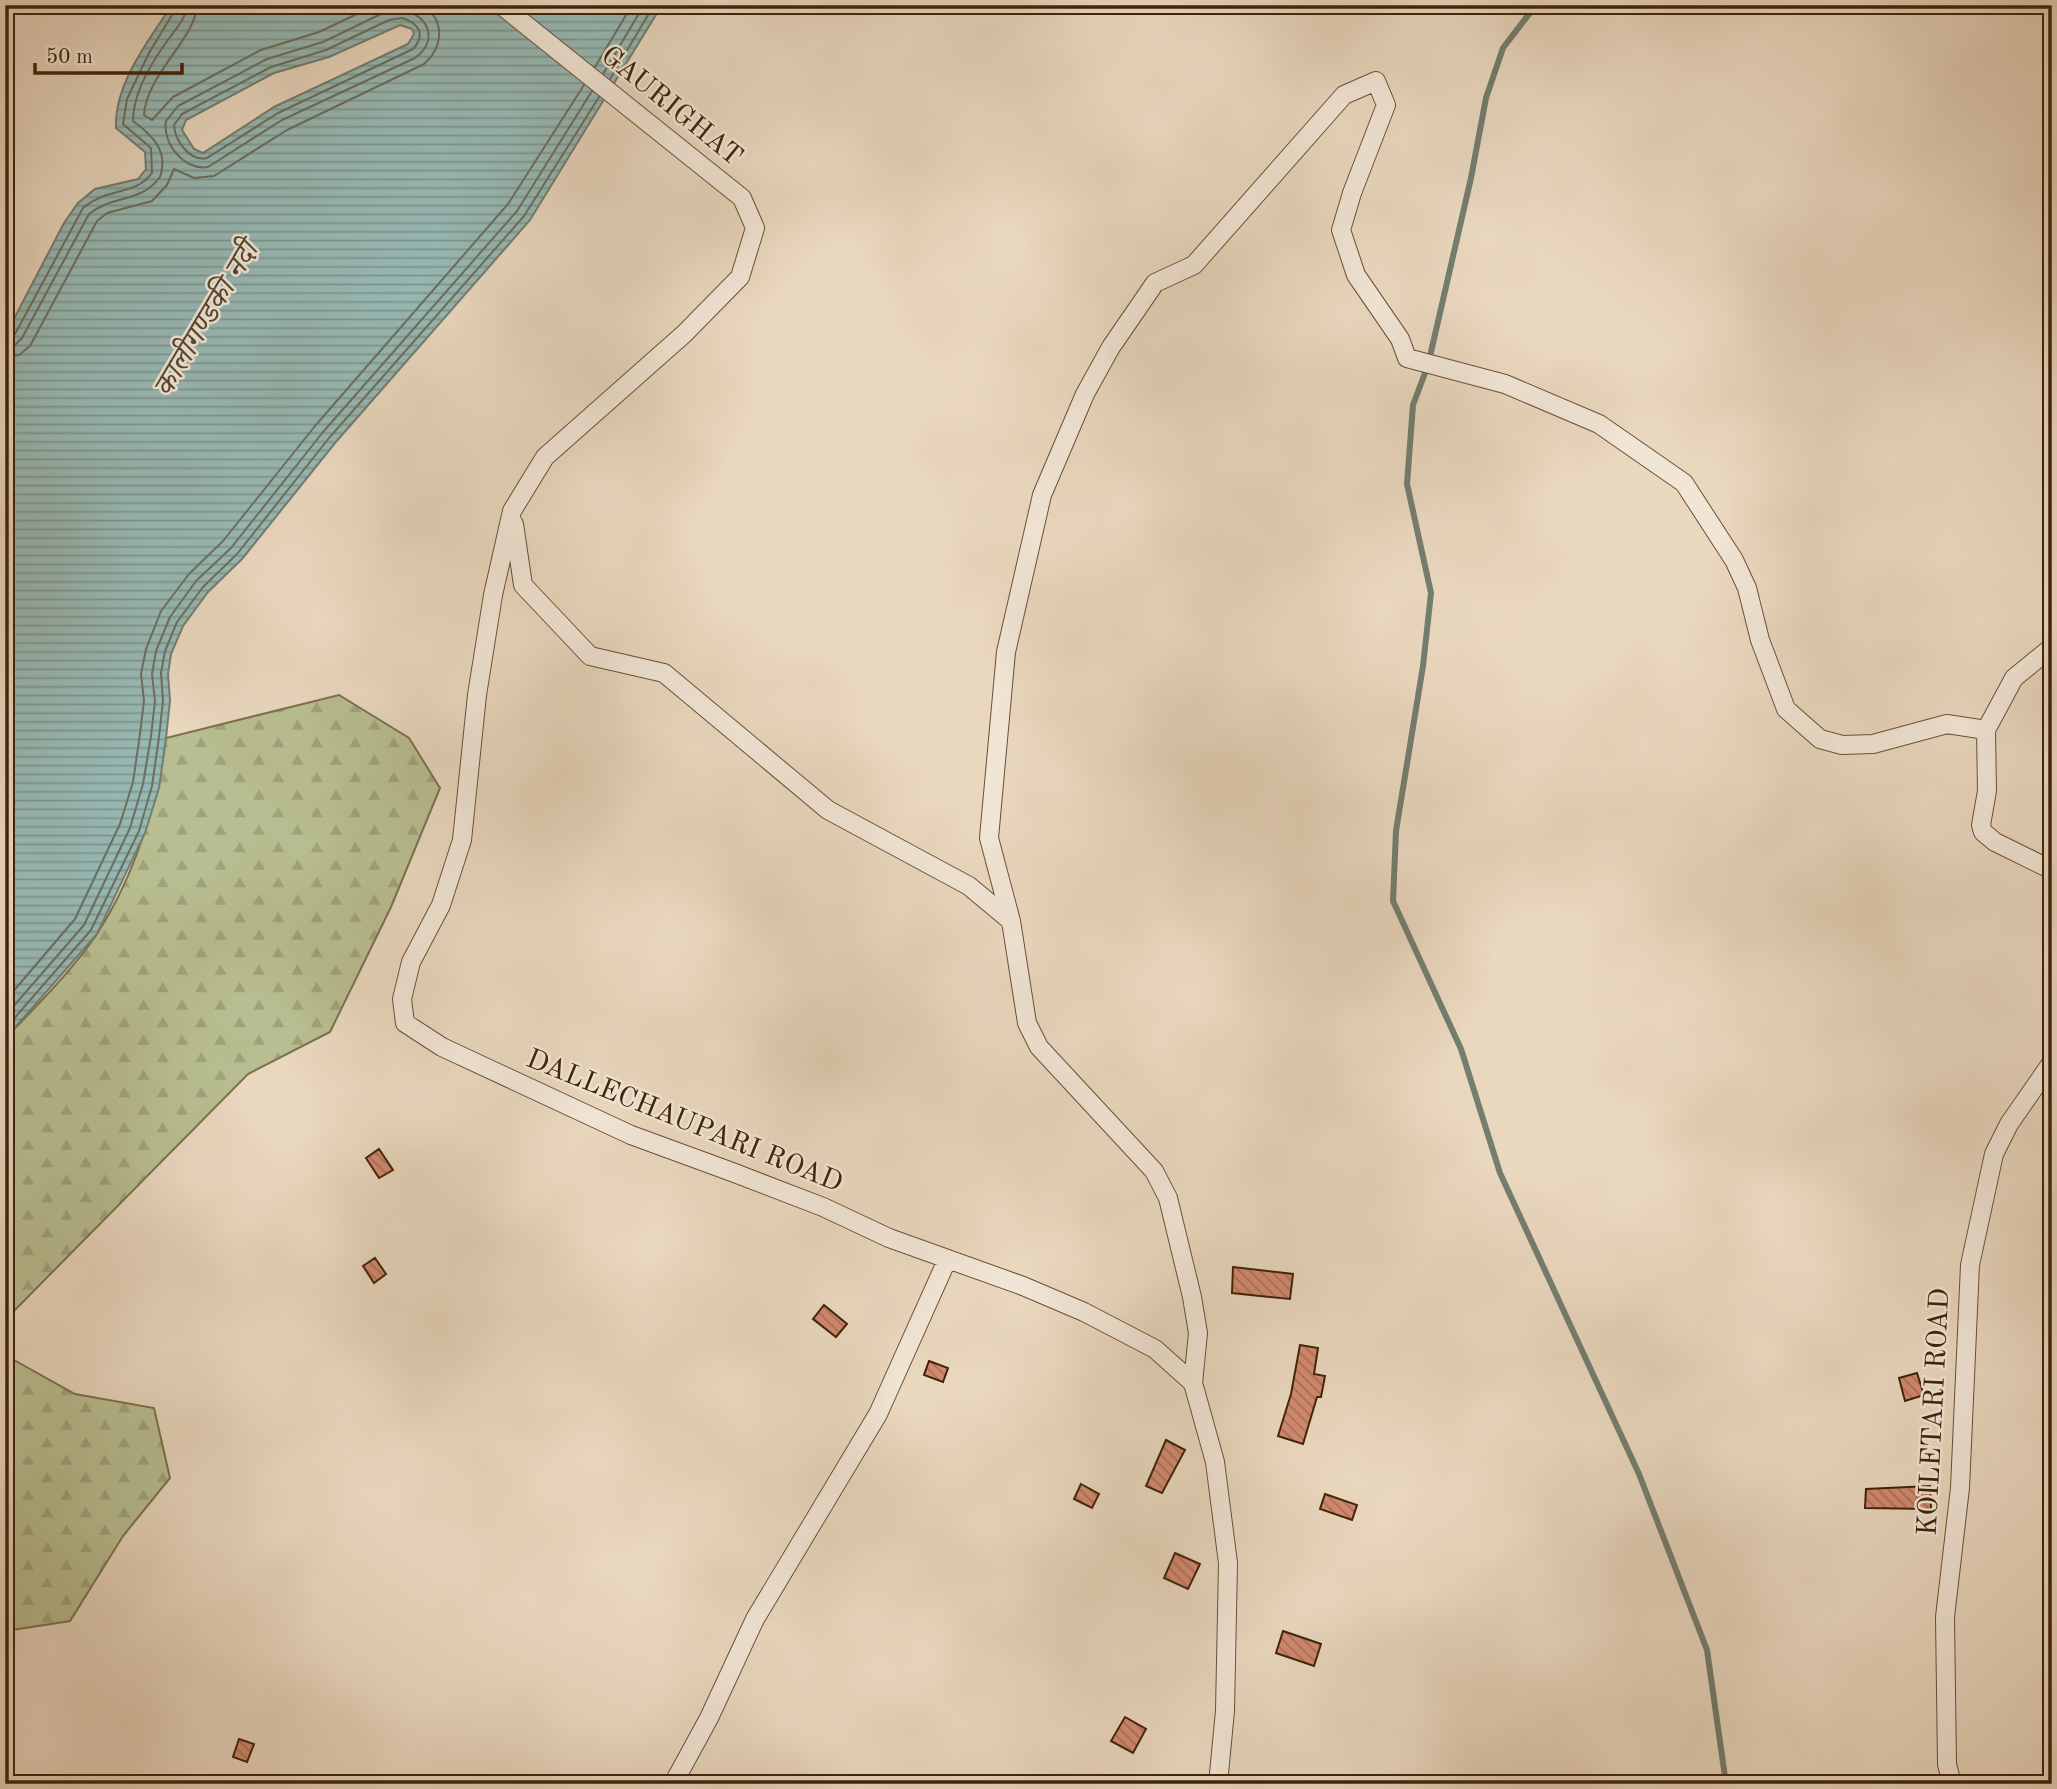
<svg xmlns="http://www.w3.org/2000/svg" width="2057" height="1789" viewBox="0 0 2057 1789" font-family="'Old Standard TT','Noto Serif Devanagari',serif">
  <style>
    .forest { fill: url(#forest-firs); stroke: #7c704d; stroke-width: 2 }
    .water { fill: url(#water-rules); stroke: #747d70; stroke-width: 2; fill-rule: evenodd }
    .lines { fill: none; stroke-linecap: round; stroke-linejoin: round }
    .shore { stroke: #6c6e5e; stroke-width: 2 }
    .stream { stroke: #747d70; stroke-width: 6 }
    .building { fill: url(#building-back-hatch); stroke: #402309; stroke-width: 2 }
    .minor-casing { stroke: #6a5036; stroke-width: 20 }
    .minor { stroke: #f1e5d5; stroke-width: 18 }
    .labels { text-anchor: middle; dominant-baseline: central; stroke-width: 5; stroke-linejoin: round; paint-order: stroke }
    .street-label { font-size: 28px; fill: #402309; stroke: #f1e5d5 }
    .water-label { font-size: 30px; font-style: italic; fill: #564834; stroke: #f1e5d5 }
  </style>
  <defs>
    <pattern id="forest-firs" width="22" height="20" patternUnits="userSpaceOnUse" patternTransform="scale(1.75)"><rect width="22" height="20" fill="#b8be91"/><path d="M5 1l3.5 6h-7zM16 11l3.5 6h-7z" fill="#9fa37c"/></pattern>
    <pattern id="water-rules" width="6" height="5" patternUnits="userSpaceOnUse" patternTransform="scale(1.75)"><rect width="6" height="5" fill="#97b9b4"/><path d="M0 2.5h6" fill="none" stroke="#7d9691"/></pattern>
    <pattern id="building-back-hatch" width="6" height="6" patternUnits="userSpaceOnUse" patternTransform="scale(1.75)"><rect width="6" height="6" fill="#d2896f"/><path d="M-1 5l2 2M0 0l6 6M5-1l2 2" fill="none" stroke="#ac7059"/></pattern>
  </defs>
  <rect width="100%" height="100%" fill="#e9d7be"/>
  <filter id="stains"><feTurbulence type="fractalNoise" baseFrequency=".00286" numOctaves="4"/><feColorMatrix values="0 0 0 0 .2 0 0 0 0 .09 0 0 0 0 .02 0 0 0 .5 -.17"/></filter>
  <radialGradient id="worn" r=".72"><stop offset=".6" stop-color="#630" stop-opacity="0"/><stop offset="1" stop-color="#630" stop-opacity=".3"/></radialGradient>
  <path class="forest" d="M 339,695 L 409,738 L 440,788 L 391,907 L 330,1032 L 248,1074 L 5,1320 L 5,1039 C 36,1006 71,972 97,934 C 135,875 156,806 166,738 Z
    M 5,1355 L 75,1394 L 154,1408 L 170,1478 L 123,1536 L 70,1621 L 5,1631 L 9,1506 L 5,1504 Z"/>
  <path class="water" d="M 172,5 L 662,5 L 530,220 L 335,443 L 242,559 L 208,592 L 183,626 L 171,654 L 168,674 L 170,701 L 166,738 L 159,788 L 145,833 L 97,934 L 5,1039 L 5,336 L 64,223 L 78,203 L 95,189 L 138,179 L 146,169 L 145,152 L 116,128 C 114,84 149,40 172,5 ZM 400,25 L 412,29 L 414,34 L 408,44 L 274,107 L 203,153 L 194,149 L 182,130 L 186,120 L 274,73 L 329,57 Z"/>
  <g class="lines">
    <path class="shore" d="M 197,5 C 196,38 146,75 144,115 L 152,120 L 173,97 L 261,50 L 319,32 L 376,5
      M 404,10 C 430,17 438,41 415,58 L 282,120 L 208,167 C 185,171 162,144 166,121 L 178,106 L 267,59 L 323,42 L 385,12 Z
      M 402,18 C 419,23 426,35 413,49 L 278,113 L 207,158 C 190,162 175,141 174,125 L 182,114 L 271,67 L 326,50 L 389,20 Z
      M 595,67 L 632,5
      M 603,74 L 644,5
      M 610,79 L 654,5
      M 5,338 L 15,334 L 83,208 C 109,186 134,197 152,173 L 151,148 L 123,124 L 127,99 L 149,53 L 178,5
      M 5,347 L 15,345 L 22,338 L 89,214 C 114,194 140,204 160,177 C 169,151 152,135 133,121 C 133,95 150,65 165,44 C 173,32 186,20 187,5
      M 5,357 L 19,355 L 30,346 L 97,221 L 107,213 L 152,201 L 167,185 L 174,169 L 194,178 L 214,176 L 287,130 L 424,64 C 443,47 446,20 422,5
      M 5,1001 L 75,919 L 120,824 L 133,782 L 140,734 L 144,701 L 141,674 L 146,649 L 161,611 L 189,574 L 223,541 L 315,426 L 508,204 L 584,85
      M 5,1016 L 84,925 L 130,828 L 143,784 L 151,736 L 155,701 L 152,674 L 156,651 L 170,617 L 196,581 L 231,548 L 323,432 L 517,211 L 592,91
      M 5,1029 L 91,930 L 139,831 L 152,786 L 159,737 L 163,701 L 161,673 L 165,651 L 177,622 L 203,587 L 237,554 L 329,438 L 524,216 L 599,97"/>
    <path class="stream" d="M 1536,5 L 1503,48 L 1486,98 L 1471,178 L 1428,365 L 1413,405 L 1407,484 L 1431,593 L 1423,666 L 1396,831 L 1393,901 L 1461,1049 L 1500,1173 L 1639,1474 L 1707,1650 L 1726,1784"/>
  </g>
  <path class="building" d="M 379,1149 L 393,1170 L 379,1178 L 366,1158 Z
    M 375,1258 L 386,1274 L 374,1283 L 363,1266 Z
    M 1233,1267 L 1293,1274 L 1290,1299 L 1232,1293 Z
    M 824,1305 L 847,1324 L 836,1337 L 813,1319 Z
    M 1300,1345 L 1318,1348 L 1314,1374 L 1325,1376 L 1321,1397 L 1317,1397 L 1303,1444 L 1278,1436 L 1291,1394 Z
    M 929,1361 L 948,1368 L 943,1382 L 924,1375 Z
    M 1917,1373 L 1924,1395 L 1905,1401 L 1899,1378 Z
    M 1166,1440 L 1185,1450 L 1162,1493 L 1146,1486 Z
    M 1081,1484 L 1099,1494 L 1092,1508 L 1074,1499 Z
    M 1930,1486 L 1931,1509 L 1865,1508 L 1866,1489 Z
    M 1325,1494 L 1357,1505 L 1352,1520 L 1320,1509 Z
    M 1175,1553 L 1200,1564 L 1188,1589 L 1164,1578 Z
    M 1283,1631 L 1321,1644 L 1314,1666 L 1276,1653 Z
    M 1125,1717 L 1146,1729 L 1133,1753 L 1111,1741 Z
    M 239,1739 L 254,1744 L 247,1762 L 233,1757 Z"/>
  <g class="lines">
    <g class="minor-casing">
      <path id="minor" d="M 501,5 L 742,198 L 755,228 L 740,277 L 684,334 L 545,457 L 512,511 L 493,595 L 477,695 L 462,840 L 441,905 L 411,962 L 402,999 L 405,1023 L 442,1047 L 631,1135 L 732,1172 L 823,1207 L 889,1238 L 1023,1286 L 1084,1312 L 1155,1349 L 1193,1383
        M 514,524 L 523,585 L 590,656 L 664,673 L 828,810 L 969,886 L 1011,921 L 1027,1023 L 1039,1047 L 1154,1171 L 1168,1198 L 1192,1297 L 1198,1333 L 1193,1383 L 1215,1462 L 1228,1563 L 1225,1711 L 1218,1784
        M 2052,647 L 2014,678 L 1986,730 L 1987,791 L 1981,825 L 1983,832 L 1995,842 L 2052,870
        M 1011,921 L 989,838 L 1006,652 L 1042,495 L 1085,394 L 1111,347 L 1155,283 L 1194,265 L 1344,95 L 1376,81 L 1386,105 L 1352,193 L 1341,230 L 1356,275 L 1400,339 L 1407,358 L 1505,384 L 1599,424 L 1684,483 L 1734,560 L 1747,588 L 1760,640 L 1786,709 L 1820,739 L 1842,745 L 1873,744 L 1947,724 L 1986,730
        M 673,1784 L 709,1718 L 755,1619 L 878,1414 L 947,1260
        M 1952,1784 L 1947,1764 L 1945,1617 L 1960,1488 L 1970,1265 L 1994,1154 L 2009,1124 L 2052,1062"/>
    </g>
    <use href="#minor" class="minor"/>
  </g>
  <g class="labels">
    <g class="street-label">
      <text transform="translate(671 107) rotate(39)">GAURIGHAT</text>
      <text transform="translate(684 1122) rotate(22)">DALLECHAUPARI ROAD</text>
      <text transform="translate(1935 1412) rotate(-87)">KOILETARI ROAD</text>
    </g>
    <g class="water-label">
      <text transform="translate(207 320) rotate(-59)">कालीगण्डकी नदी</text>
    </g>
  </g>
  <rect width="2057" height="1789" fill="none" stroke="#e9d7be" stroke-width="28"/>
  <rect x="7" y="7" width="2043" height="1775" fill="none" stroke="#402309" stroke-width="3.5"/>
  <rect x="14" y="14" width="2029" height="1761" fill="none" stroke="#402309" stroke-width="2"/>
  <path d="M35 63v10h147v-10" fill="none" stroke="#402309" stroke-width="3.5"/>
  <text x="46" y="63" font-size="21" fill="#402309" stroke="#f1e5d5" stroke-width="5" paint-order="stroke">50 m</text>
  <rect width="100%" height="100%" filter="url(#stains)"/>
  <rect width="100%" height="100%" fill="url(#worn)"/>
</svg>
